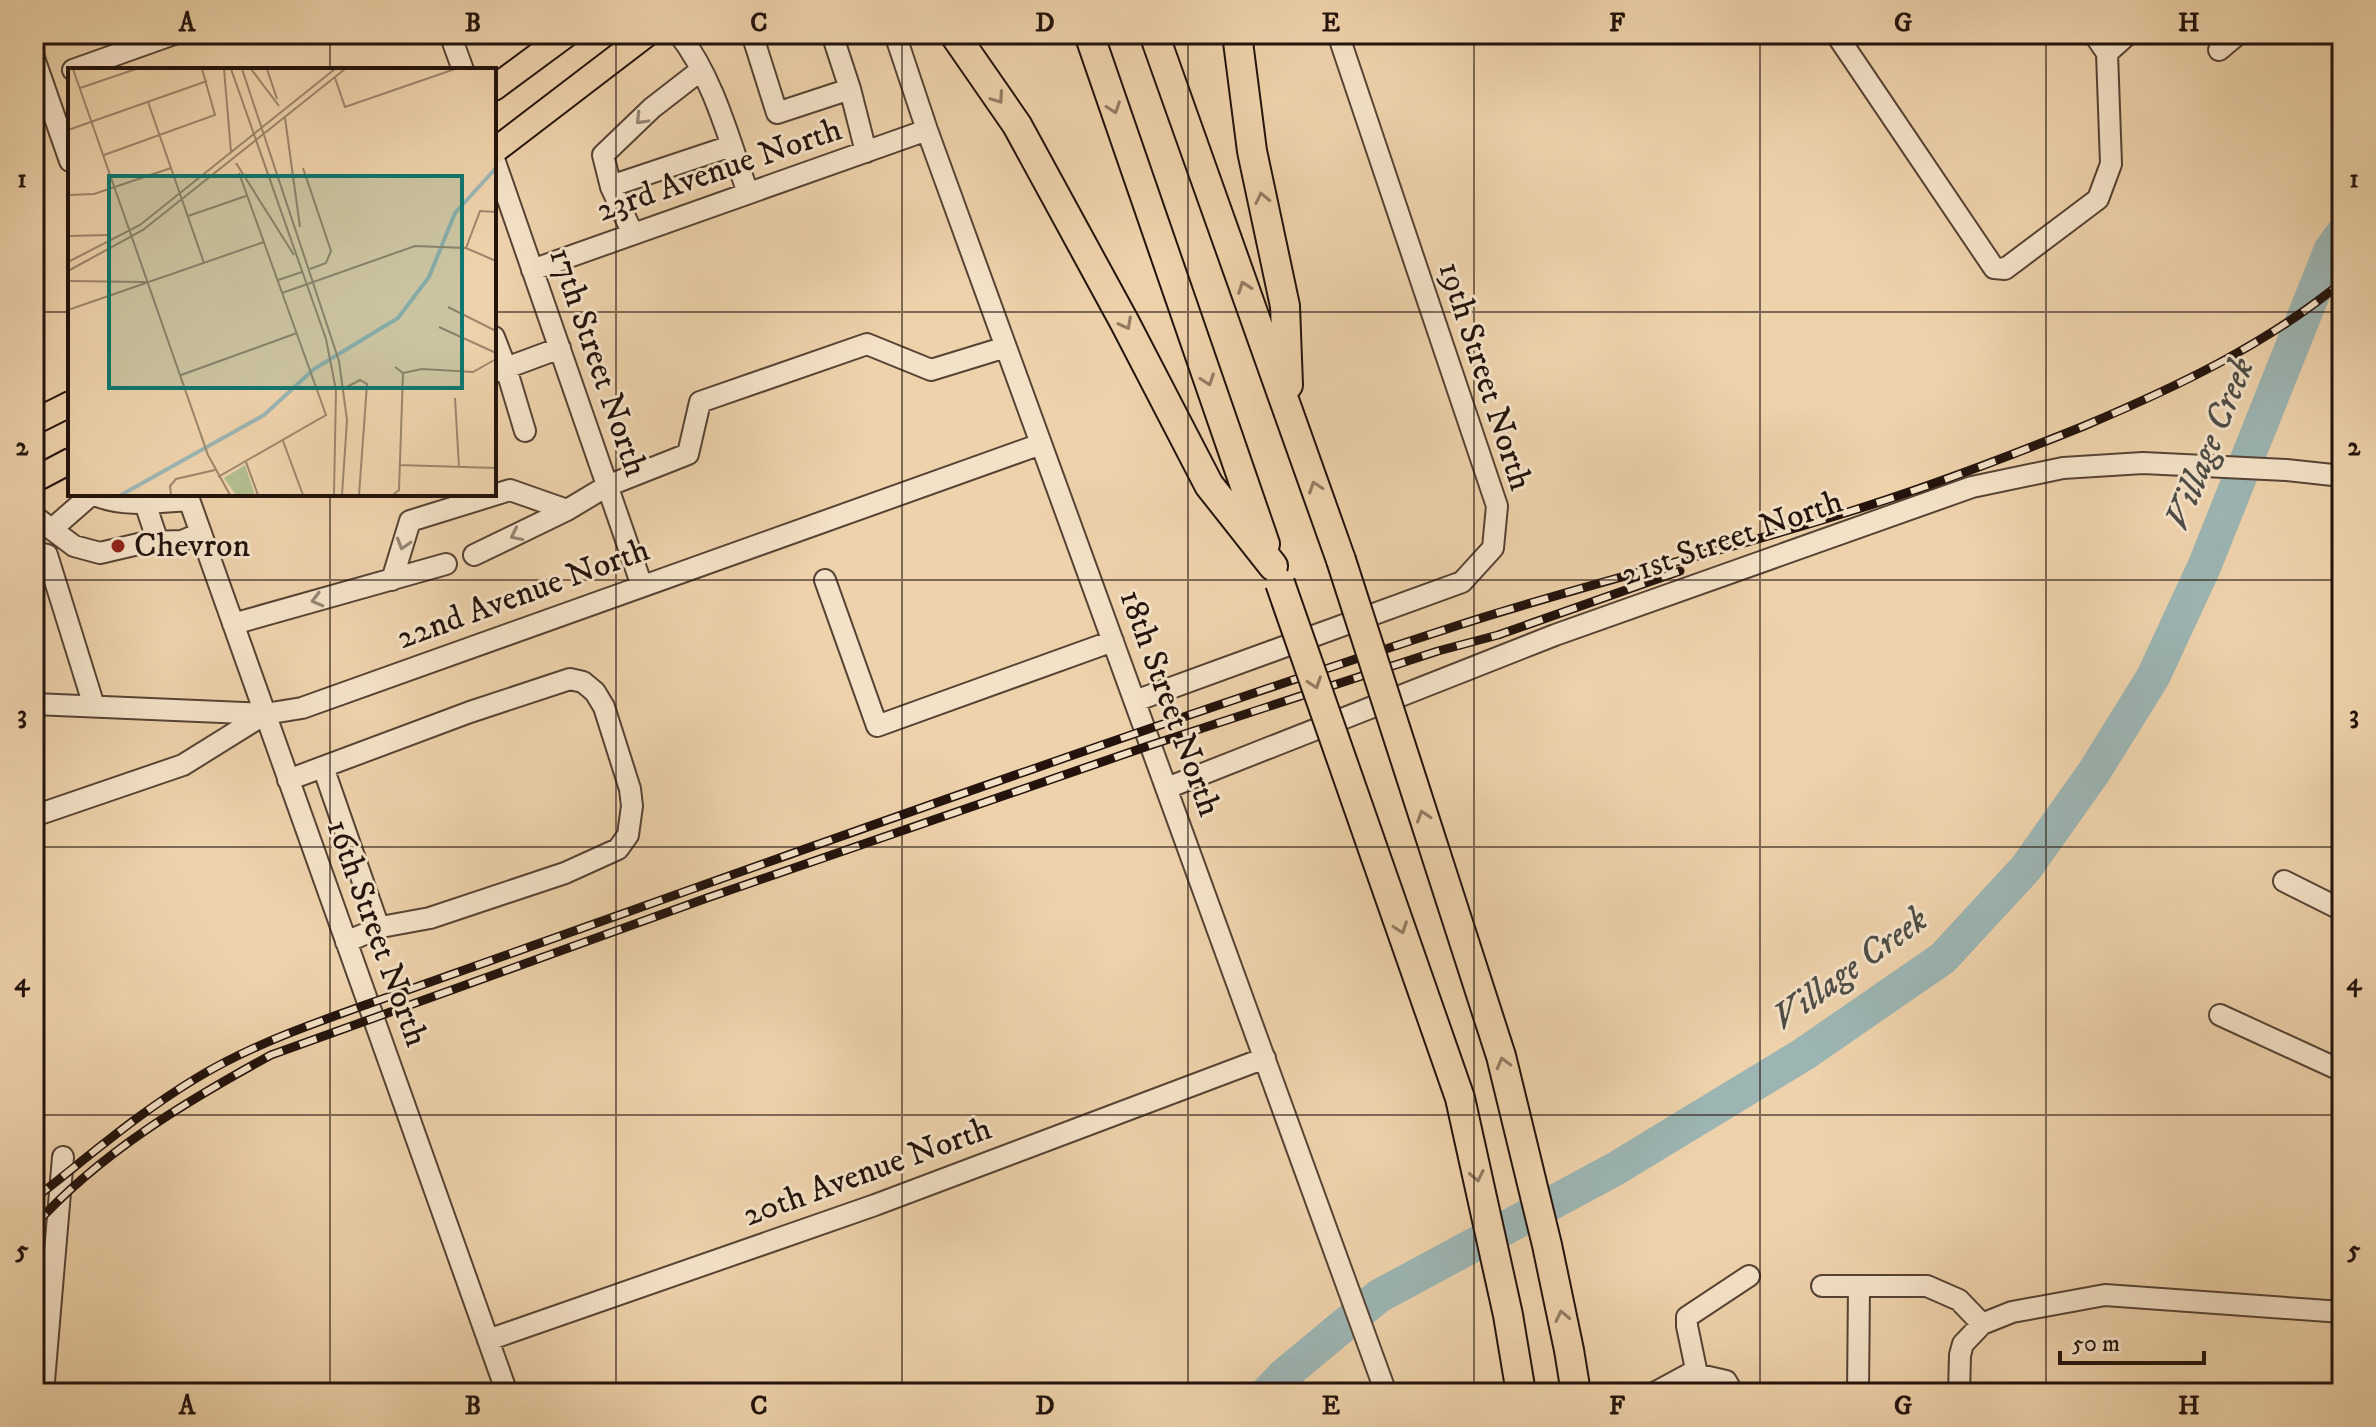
<svg xmlns="http://www.w3.org/2000/svg" width="2376" height="1427" viewBox="0 0 2376 1427" font-family="'IM FELL DW Pica',serif">
  <style>
    .lines { fill: none; stroke-linecap: round; stroke-linejoin: round }
    .river { stroke: #9cb5b3; stroke-width: 34 }
    .minor-casing { stroke: #564334; stroke-width: 24 }
    .major-casing { stroke: #23130c; stroke-width: 28 }
    .highway-casing { stroke: #23130c; stroke-width: 32 }
    .minor { stroke: #f4e2c8; stroke-width: 20 }
    .major { stroke: #eed2ab; stroke-width: 24 }
    .highway { stroke: #eed2ab; stroke-width: 28 }
    .rail-casing { stroke: #23130c; stroke-width: 9 }
    .rail { stroke: #f4e2c8; stroke-width: 6; stroke-dasharray: 18; stroke-linecap: butt }
    .highway-bridge-casing { stroke: #23130c; stroke-width: 32; stroke-linecap: butt }
    .highway-bridge { stroke: #eed2ab; stroke-width: 28 }
    .oneway { stroke: #937c63 }
    .oneway2 { stroke: #968573 }
    .grid { fill: none; stroke: #23130c; stroke-width: 2; stroke-opacity: 0.55 }
    .poi-dot { fill: #8f2418; stroke: #f4e2c8; stroke-width: 3 }
    .labels { text-anchor: middle; dominant-baseline: central; stroke-width: 6; stroke-linejoin: round; paint-order: stroke }
    .street-label { font-size: 34px; fill: #23130c; stroke: #f4e2c8 }
    .poi-label { font-size: 34px; fill: #23130c; stroke: #f4e2c8; text-anchor: start }
    .water-label { font-size: 36px; font-style: italic; fill: #4d4c46; stroke: #f4e2c8 }
    .inset-river { fill: none; stroke: #9cb5b3; stroke-width: 4 }
    .inset-road { fill: none; stroke: #9d866b; stroke-width: 2 }
    .view { fill: #0f766e; fill-opacity: 0.15; stroke: #0f766e; stroke-width: 4 }
    .inset-edge { fill: none; stroke: #23130c; stroke-width: 4 }
    .neatline { fill: none; stroke: #23130c; stroke-width: 3 }
    .grid-label { font-size: 26px; text-anchor: middle; font-weight: bold; fill: #23130c }
  </style>
  <rect width="100%" height="100%" fill="#eed2ab"/>
  <filter id="stains"><feTurbulence type="fractalNoise" baseFrequency=".0025" numOctaves="4"/><feColorMatrix values="0 0 0 0 .2 0 0 0 0 .09 0 0 0 0 .02 0 0 0 .5 -.17"/></filter>
  <radialGradient id="worn" r=".72"><stop offset=".6" stop-color="#630" stop-opacity="0"/><stop offset="1" stop-color="#630" stop-opacity=".3"/></radialGradient>
  <g class="lines">
    <path class="river" d="M 1267,1393 L 1284,1375 L 1379,1296 L 1615,1169 L 1804,1054 L 1943,958 L 2026,868 L 2094,772 L 2153,677 L 2204,567 L 2331,249 L 2342,234"/>
    <g class="minor-casing">
      <path id="minor" d="M 450,34 L 463,70
        M 679,34 C 714,79 729,140 748,193
        M 752,34 L 777,113 L 850,89 L 832,34
        M 895,34 L 927,130 L 1386,1393
        M 1836,34 L 1994,268 L 2005,269 L 2098,199 L 2111,164 L 2107,53
        M 2094,34 L 2107,53 L 2128,34
        M 2219,50 L 2238,34
        M 34,58 L 70,161
        M 73,70 L 174,34
        M 850,89 L 866,152
        M 494,159 L 642,586
        M 611,186 L 731,146
        M 633,234 L 611,187 L 603,155 L 652,108 L 701,70
        M 532,270 L 927,130
        M 494,337 L 506,368 L 494,372
        M 525,431 L 506,368 L 560,348
        M 93,494 C 121,508 159,502 189,500
        M 187,494 L 507,1393
        M 145,503 L 158,542
        M 34,516 L 74,546 L 100,553 L 147,542 L 182,541 L 201,533
        M 52,529 L 92,494
        M 34,552 L 47,555 L 94,706
        M 474,555 L 567,510 L 607,486 L 688,454 L 700,402 L 867,344 L 931,370 L 1006,347
        M 392,580 L 410,521 L 510,490 L 567,510
        M 825,580 L 877,726 L 1113,641
        M 233,624 L 446,564
        M 1135,701 L 1462,582 L 1493,548 L 1497,506 L 1338,34
        M 34,704 L 265,714
        M 323,767 L 379,928
        M 288,780 L 470,712 L 570,679 L 583,682 L 595,692 L 604,707 L 630,789 L 632,806 L 628,835 L 618,849 L 565,873 L 430,918 L 381,927 L 346,942
        M 1167,788 L 1555,635 L 1972,487 L 2063,468 L 2143,463 L 2286,470 L 2342,476
        M 34,816 L 183,765 L 265,714 L 302,708 L 1041,444
        M 2284,881 L 2342,910
        M 2220,1015 L 2342,1071
        M 1822,1286 L 1927,1286 L 1959,1300 L 1982,1324 L 1963,1344 L 1960,1355 L 1959,1393
        M 1982,1324 L 2012,1312 L 2105,1295 L 2342,1312
        M 488,1340 L 875,1205 L 1265,1058
        M 1697,1374 L 1687,1326 L 1687,1317 L 1749,1276
        M 43,1393 L 63,1157
        M 1654,1393 L 1691,1373 L 1726,1381 L 1733,1393
        M 1858,1393 L 1859,1286"/>
    </g>
    <g class="major-casing">
      <path id="major" d="M 494,88 L 567,34
        M 494,151 L 647,34
        M 34,422 L 70,404
        M 34,480 L 70,461"/>
    </g>
    <g class="highway-casing">
      <path id="highway" d="M 954,34 L 1017,125 L 1125,323 L 1209,485 L 1273,566
        M 1089,34 L 1265,544
        M 1154,34 L 1341,560
        M 1237,34 L 1252,151 L 1285,306 L 1288,385"/>
    </g>
    <use href="#minor" class="minor"/>
    <use href="#major" class="major"/>
    <use href="#highway" class="highway"/>
    <g class="rail-casing">
      <path id="rail" d="M 34,1199 C 87,1158 137,1114 195,1079 C 249,1046 309,1025 368,1004 C 731,876 1093,744 1459,625 C 1586,584 1717,553 1845,513 C 1926,488 2005,458 2084,426 C 2174,388 2266,345 2342,282
        M 34,1226 C 100,1153 185,1102 271,1055 L 707,898 L 1151,745 L 1438,651 L 1498,635 L 1680,571"/>
    </g>
    <use href="#rail" class="rail"/>
    <g class="highway-bridge-casing">
      <path id="highway-bridge" d="M 1341,560 L 1501,1056 L 1547,1245 L 1569,1350 L 1576,1393
        M 1280,583 L 1460,1098 L 1508,1315 L 1521,1393"/>
    </g>
    <use href="#highway-bridge" class="highway-bridge"/>
  </g>
  <defs><path id="oneway-chevron" d="M-2-3.5L2.5 0L-2 3.5" fill="none" stroke-width="1.6" stroke-linecap="round" stroke-linejoin="round" transform="scale(2)"/></defs>
  <g class="oneway">
    <use href="#oneway-chevron" transform="translate(998 98) rotate(55)"/>
    <use href="#oneway-chevron" transform="translate(1114 108) rotate(71)"/>
    <use href="#oneway-chevron" transform="translate(1262 198) rotate(-102)"/>
    <use href="#oneway-chevron" transform="translate(1244 287) rotate(-110)"/>
    <use href="#oneway-chevron" transform="translate(1126 324) rotate(62)"/>
    <use href="#oneway-chevron" transform="translate(1208 380) rotate(71)"/>
    <use href="#oneway-chevron" transform="translate(1315 487) rotate(-109)"/>
    <use href="#oneway-chevron" transform="translate(1315 683) rotate(71)"/>
    <use href="#oneway-chevron" transform="translate(1423 816) rotate(-108)"/>
    <use href="#oneway-chevron" transform="translate(1401 928) rotate(71)"/>
    <use href="#oneway-chevron" transform="translate(1503 1063) rotate(-105)"/>
    <use href="#oneway-chevron" transform="translate(1477 1176) rotate(78)"/>
    <use href="#oneway-chevron" transform="translate(1562 1316) rotate(-102)"/>
  </g>
  <g class="oneway2">
    <use href="#oneway-chevron" transform="translate(641 119) rotate(134)"/>
    <use href="#oneway-chevron" transform="translate(516 535) rotate(154)"/>
    <use href="#oneway-chevron" transform="translate(403 544) rotate(107)"/>
    <use href="#oneway-chevron" transform="translate(317 600) rotate(165)"/>
  </g>
  <path class="grid" d="M 330,34 L 330,70M 616,34 L 616,1393M 902,34 L 902,1393M 1188,34 L 1188,1393M 1474,34 L 1474,1393M 1760,34 L 1760,1393M 2046,34 L 2046,1393M 34,312 L 70,312M 494,312 L 2342,312M 330,494 L 330,1393M 34,580 L 2342,580M 34,847 L 2342,847M 34,1115 L 2342,1115"/>
  <circle class="poi-dot" cx="118" cy="546" r="8"/>
  <g class="labels">
    <g class="street-label">
      <text transform="translate(719 170) rotate(-19)">23rd Avenue North</text>
      <text transform="translate(598 362) rotate(71)">17th Street North</text>
      <text transform="translate(1485 376) rotate(72)">19th Street North</text>
      <text transform="translate(1732 538) rotate(-19)">21st Street North</text>
      <text transform="translate(523 594) rotate(-20)">22nd Avenue North</text>
      <text transform="translate(1170 703) rotate(70)">18th Street North</text>
      <text transform="translate(377 933) rotate(70)">16th Street North</text>
      <text transform="translate(867 1172) rotate(-20)">20th Avenue North</text>
    </g>
    <g class="poi-label">
      <text x="134" y="546">Chevron</text>
    </g>
    <g class="water-label">
      <text transform="translate(2210 444) rotate(-68)">Village Creek</text>
      <text transform="translate(1850 969) rotate(-36)">Village Creek</text>
    </g>
  </g>
  <g transform="translate(68 68)">
    <rect width="428" height="428" fill="#eed2ab"/>
    <path d="M 177,397 L 187,427 L 168,427 L 156,410 Z" fill="#b2bd8e"/>
    <path class="inset-river" d="M 53,427 L 196,347 L 246,301 L 330,250 L 361,209 L 387,145 L 428,100"/>
    <path class="inset-road" d="M 5,1 L 140,387 L 162,427M 156,1 L 163,84M 163,1 L 258,271 L 268,322 L 266,427M 174,1 L 271,293 L 279,352 L 274,427M 183,1 L 211,38M 199,1 L 209,31M 267,10 L 277,39 L 387,1M 12,20 L 68,1M 80,34 L 136,195M 217,50 L 232,159M 0,62 L 139,13M 36,87 L 147,47 L 134,1M 168,95 L 226,187M 235,100 L 263,183 L 258,195 L 242,201M 0,127 L 26,126 L 103,100M 120,148 L 178,128M 0,168 L 40,167M 398,180 L 412,143 L 428,144M 0,194 L 72,157 L 267,1M 0,203 L 75,162 L 277,1M 210,212 L 234,204M 0,213 L 78,214M 214,225 L 347,178 L 398,180 L 428,193M 380,239 L 428,263M 0,242 L 196,174M 371,259 L 428,285M 335,305 L 354,301 L 405,304 L 428,291M 113,307 L 229,265M 277,320 L 292,312 L 299,316 L 291,427M 387,330 L 391,399M 215,373 L 235,427M 178,394 L 190,427M 331,397 L 428,400M 150,409 L 258,347 L 171,105M 103,427 L 102,418 L 108,411 L 147,402M 325,427 L 331,422 L 335,305 L 327,299"/>
    <path class="view" d="M 41,108 L 394,108 L 394,320 L 41,320 Z"/>
    <rect width="428" height="428" class="inset-edge"/>
  </g>
  <rect width="2376" height="1427" fill="none" stroke="#eed2ab" stroke-width="88"/>
  <path d="M2060 1351v12h144v-12" fill="none" stroke="#23130c" stroke-width="4"/>
  <text x="2072" y="1351" font-size="24" fill="#23130c" stroke="#f4e2c8" stroke-width="6" paint-order="stroke">50 m</text>
  <rect x="44" y="44" width="2288" height="1339" class="neatline"/>
  <g class="grid-label">
    <text x="187" y="31">A</text>
    <text x="473" y="31">B</text>
    <text x="759" y="31">C</text>
    <text x="1045" y="31">D</text>
    <text x="1331" y="31">E</text>
    <text x="1617" y="31">F</text>
    <text x="1903" y="31">G</text>
    <text x="2189" y="31">H</text>
    <text x="22" y="187">1</text>
    <text x="2354" y="187">1</text>
    <text x="22" y="455">2</text>
    <text x="2354" y="455">2</text>
    <text x="22" y="723">3</text>
    <text x="2354" y="723">3</text>
    <text x="22" y="990">4</text>
    <text x="2354" y="990">4</text>
    <text x="22" y="1258">5</text>
    <text x="2354" y="1258">5</text>
    <text x="187" y="1414">A</text>
    <text x="473" y="1414">B</text>
    <text x="759" y="1414">C</text>
    <text x="1045" y="1414">D</text>
    <text x="1331" y="1414">E</text>
    <text x="1617" y="1414">F</text>
    <text x="1903" y="1414">G</text>
    <text x="2189" y="1414">H</text>
  </g>
  <rect width="100%" height="100%" filter="url(#stains)"/>
  <rect width="100%" height="100%" fill="url(#worn)"/>
</svg>
